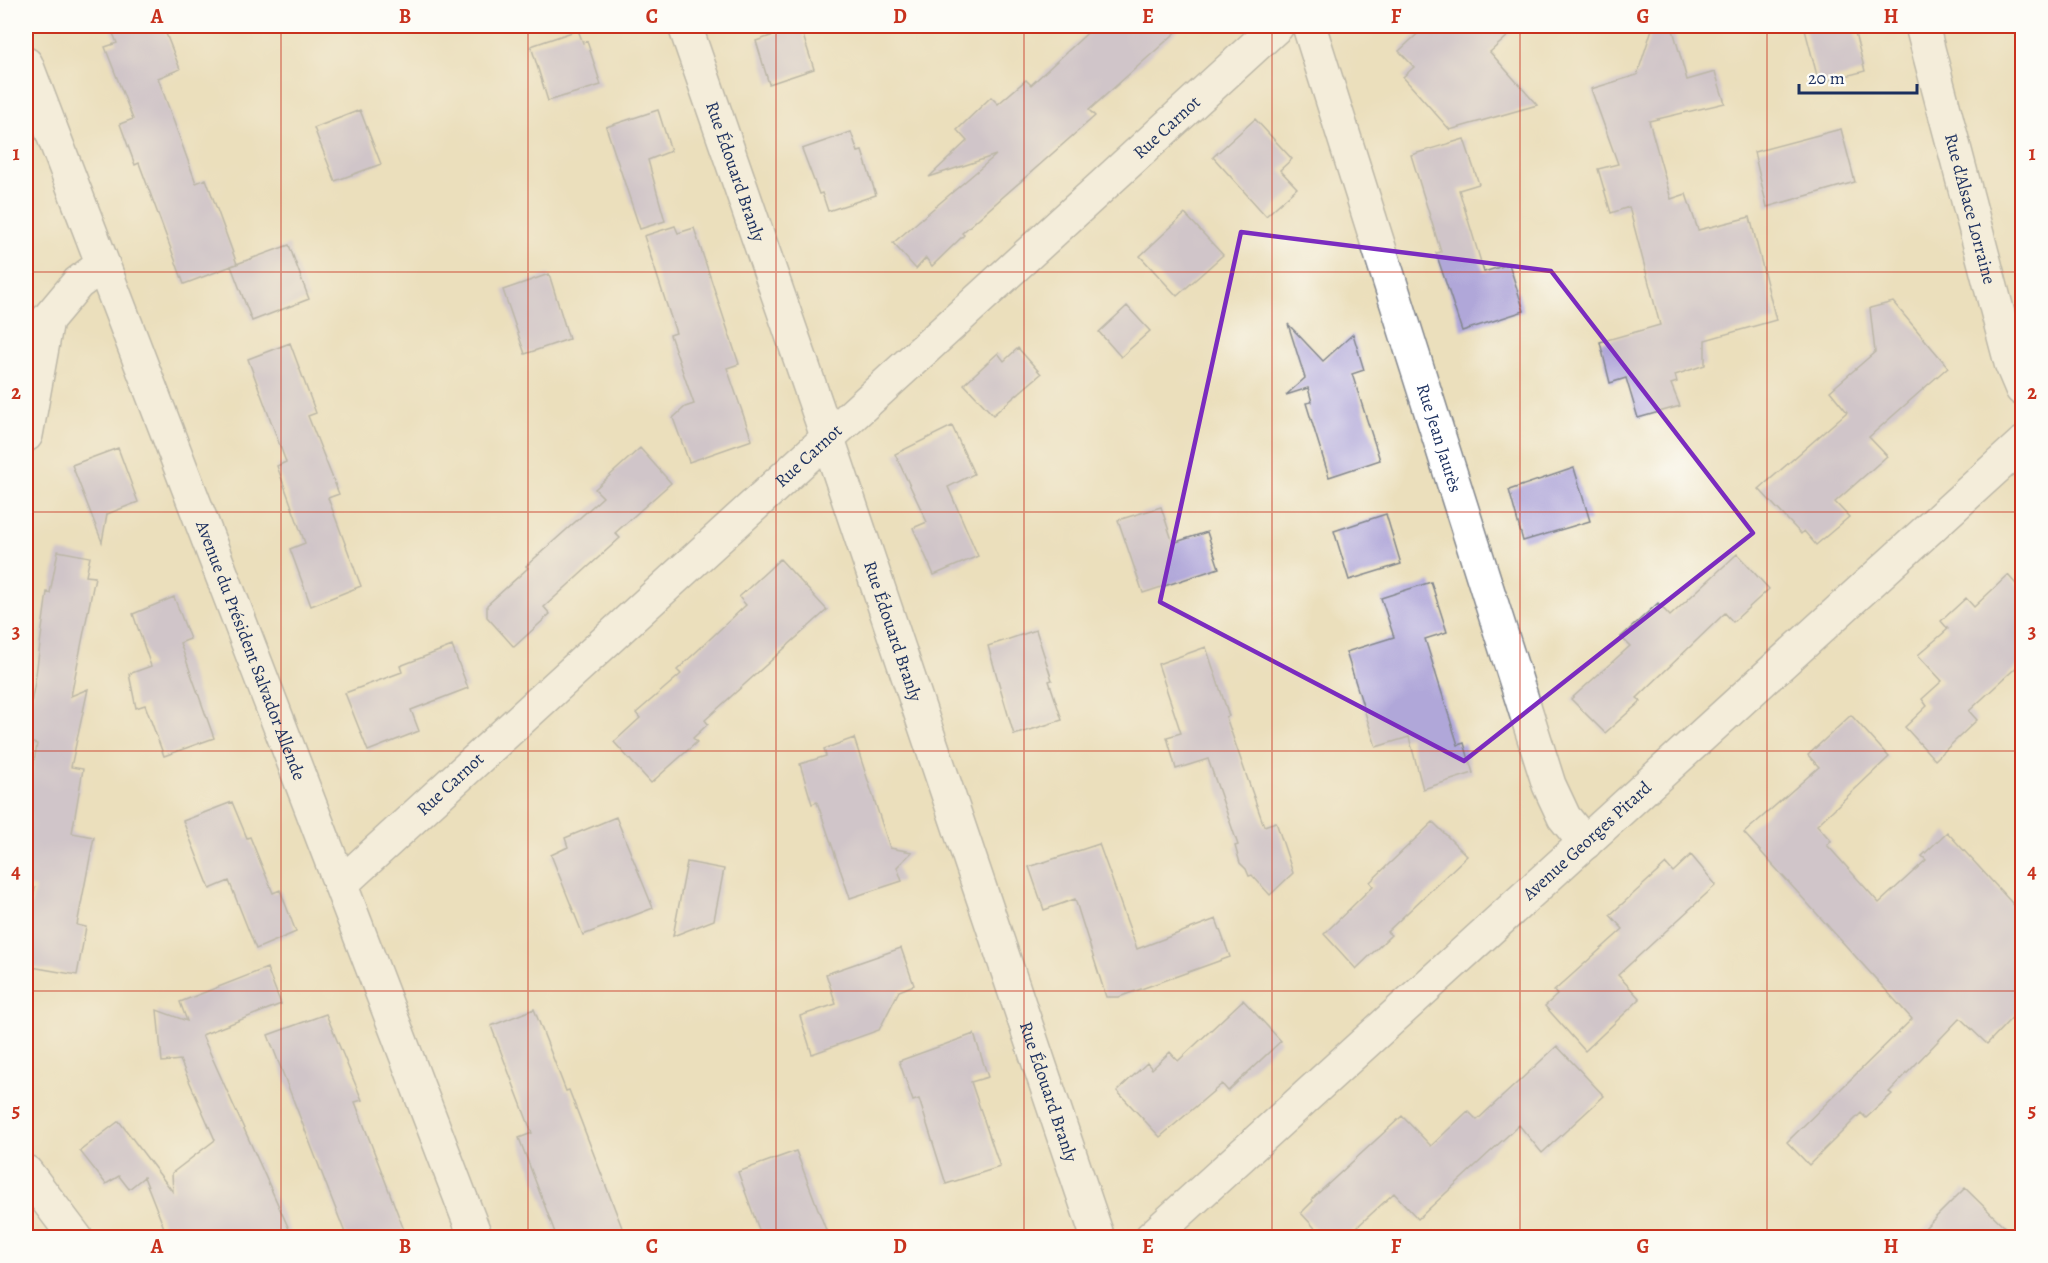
<svg xmlns="http://www.w3.org/2000/svg" width="2048" height="1263" viewBox="0 0 2048 1263" font-family="Alegreya,serif">
  <style>
    .building { fill: #b0a7d9 }
    .lines { fill: none; stroke-linecap: round; stroke-linejoin: round }
    .minor-casing { stroke: #83878d; stroke-width: 36 }
    .minor { stroke: #fff; stroke-width: 33 }
    .marked { fill: none; stroke: #7b2cbf; stroke-width: 4.5; stroke-linejoin: round }
    .grid { fill: none; stroke: #c8321e; stroke-width: 1.5; stroke-opacity: 0.55 }
    .labels { text-anchor: middle; dominant-baseline: central; stroke-width: 5; stroke-linejoin: round; paint-order: stroke }
    .street-label { font-size: 18px; fill: #1b2f5e; stroke: #fdfcf7 }
    .neatline { fill: none; stroke: #c8321e; stroke-width: 2 }
    .grid-label { font-size: 20px; text-anchor: middle; font-weight: bold; fill: #c8321e }
  </style>
  <rect width="100%" height="100%" fill="#fdfcf7"/>
  <filter id="ink" filterUnits="userSpaceOnUse"><feTurbulence type="fractalNoise" baseFrequency=".0167" numOctaves="2"/><feDisplacementMap in="SourceGraphic" scale="12" xChannelSelector="R" yChannelSelector="G"/><feConvolveMatrix kernelMatrix="1 2 1 2 8 2 1 2 1" color-interpolation-filters="sRGB"/></filter>
  <filter id="wash" filterUnits="userSpaceOnUse"><feTurbulence type="fractalNoise" baseFrequency=".008" numOctaves="4" result="noise"/><feDisplacementMap in="SourceGraphic" scale="24" xChannelSelector="R" yChannelSelector="G"/><feGaussianBlur stdDeviation="1.35" result="paint"/><feColorMatrix in="noise" values="0 0 0 0 0 0 0 0 0 0 0 0 0 0 0 0 0 1.4 0 .05"/><feComposite in="paint" operator="in"/></filter>
  <g filter="url(#wash)">
    <rect width="100%" height="100%" fill="#ebdfbc"/>
    <g id="blocks">
      <path class="building" d="M 110,26 L 163,26 L 180,69 L 158,78 L 196,183 L 206,179 L 237,264 L 184,284 L 139,163 L 135,165 L 120,124 L 133,119 L 105,47 L 117,43 Z
        M 800,26 L 814,69 L 769,84 L 756,41 Z
        M 1095,26 L 1183,26 L 1089,110 L 1095,116 L 962,233 L 964,235 L 932,266 L 926,258 L 916,269 L 893,243 L 996,155 L 929,177 L 967,141 L 957,130 L 991,97 L 998,104 L 1026,80 L 1031,85 Z
        M 1426,26 L 1519,26 L 1490,52 L 1537,105 L 1450,130 L 1403,77 L 1414,67 L 1399,51 Z
        M 1653,26 L 1672,26 L 1687,80 L 1715,72 L 1725,103 L 1649,121 L 1671,199 L 1686,194 L 1698,230 L 1750,217 L 1776,320 L 1705,340 L 1705,365 L 1675,375 L 1677,382 L 1671,384 L 1680,406 L 1638,418 L 1626,378 L 1610,383 L 1600,342 L 1660,325 L 1629,207 L 1611,213 L 1598,169 L 1618,164 L 1591,89 L 1637,75 Z
        M 1804,26 L 1853,26 L 1865,71 L 1819,83 Z
        M 578,30 L 583,43 L 587,41 L 601,85 L 548,101 L 531,46 Z
        M 360,110 L 381,164 L 335,181 L 314,128 Z
        M 658,110 L 671,151 L 648,160 L 665,221 L 640,229 L 606,127 Z
        M 1255,119 L 1292,159 L 1280,170 L 1297,188 L 1266,216 L 1213,157 Z
        M 1841,129 L 1855,182 L 1767,207 L 1754,152 Z
        M 851,132 L 858,152 L 862,151 L 876,195 L 828,211 L 822,193 L 819,194 L 802,149 Z
        M 1464,139 L 1479,184 L 1459,190 L 1484,272 L 1509,264 L 1524,311 L 1462,331 L 1436,253 L 1441,252 L 1411,155 Z
        M 1185,214 L 1223,255 L 1177,296 L 1140,256 Z
        M 675,226 L 678,233 L 694,228 L 739,364 L 727,368 L 752,440 L 689,462 L 673,418 L 685,407 L 694,404 L 670,335 L 676,333 L 644,236 Z
        M 289,245 L 309,299 L 252,321 L 231,266 Z
        M 549,274 L 569,339 L 525,354 L 503,290 Z
        M 1893,302 L 1948,367 L 1869,437 L 1887,456 L 1835,502 L 1849,517 L 1816,545 L 1804,531 L 1801,534 L 1759,489 L 1847,412 L 1830,391 L 1875,352 L 1870,308 Z
        M 1127,306 L 1150,331 L 1121,357 L 1099,332 Z
        M 1288,324 L 1323,361 L 1353,334 L 1364,370 L 1352,374 L 1380,460 L 1329,477 L 1306,403 L 1312,402 L 1308,388 L 1286,395 L 1305,378 Z
        M 290,343 L 316,413 L 308,416 L 339,494 L 328,498 L 361,586 L 311,606 L 290,549 L 305,543 L 277,466 L 286,462 L 248,359 Z
        M 1018,348 L 1041,374 L 993,415 L 964,384 L 998,353 L 1004,361 Z
        M 952,426 L 974,474 L 948,487 L 978,556 L 934,575 L 913,528 L 927,522 L 895,454 Z
        M 118,448 L 138,502 L 107,514 L 102,542 L 72,465 Z
        M 640,448 L 671,483 L 615,533 L 620,538 L 544,607 L 550,614 L 514,647 L 487,617 L 487,605 L 528,568 L 526,566 L 603,497 L 595,489 Z
        M 1574,468 L 1590,521 L 1523,541 L 1509,490 Z
        M 1161,507 L 1173,543 L 1207,532 L 1219,568 L 1143,593 L 1118,520 Z
        M 1386,514 L 1401,564 L 1349,580 L 1334,531 Z
        M 58,551 L 90,557 L 86,576 L 95,577 L 71,696 L 88,689 L 71,767 L 83,769 L 72,833 L 94,837 L 77,925 L 86,927 L 77,975 L 26,966 L 26,930 L 35,888 L 26,886 L 26,840 L 31,812 L 26,811 L 26,808 L 37,744 L 26,741 L 26,730 L 35,682 L 47,592 L 50,593 Z
        M 1737,554 L 1769,589 L 1733,622 L 1725,613 L 1637,698 L 1641,701 L 1605,733 L 1571,699 L 1630,646 L 1621,637 L 1658,603 L 1670,616 Z
        M 780,559 L 827,610 L 705,720 L 708,724 L 693,738 L 697,742 L 651,783 L 614,742 L 640,718 L 636,713 L 681,674 L 677,670 L 746,605 L 739,597 Z
        M 2008,575 L 2022,591 L 2022,662 L 1969,711 L 1977,720 L 1935,760 L 1905,727 L 1927,706 L 1922,699 L 1942,681 L 1918,655 L 1948,629 L 1941,621 L 1966,598 L 1974,607 Z
        M 1431,582 L 1447,632 L 1425,639 L 1458,745 L 1464,743 L 1473,773 L 1423,789 L 1409,737 L 1376,747 L 1346,652 L 1394,637 L 1381,598 Z
        M 174,597 L 190,639 L 180,643 L 214,738 L 164,756 L 145,705 L 136,708 L 129,674 L 151,666 L 133,614 Z
        M 1036,630 L 1052,680 L 1049,681 L 1062,720 L 1014,735 L 988,646 Z
        M 452,646 L 468,688 L 411,710 L 419,731 L 368,751 L 345,693 L 402,672 L 400,666 Z
        M 1206,647 L 1229,716 L 1226,717 L 1264,826 L 1276,822 L 1293,873 L 1270,895 L 1252,875 L 1249,876 L 1246,869 L 1240,863 L 1235,846 L 1238,845 L 1208,759 L 1176,769 L 1167,737 L 1181,733 L 1158,664 Z
        M 1851,715 L 1889,757 L 1817,825 L 1831,841 L 1827,845 L 1879,903 L 1926,860 L 1922,856 L 1947,832 L 2022,914 L 2022,1007 L 1987,1044 L 1960,1018 L 1889,1092 L 1892,1094 L 1866,1118 L 1861,1113 L 1809,1165 L 1787,1142 L 1912,1019 L 1744,833 L 1819,767 L 1808,755 Z
        M 854,738 L 890,848 L 912,852 L 897,867 L 902,881 L 850,898 L 817,802 L 812,804 L 800,764 L 826,756 L 824,749 Z
        M 232,802 L 247,838 L 250,837 L 273,893 L 280,890 L 296,932 L 256,949 L 229,881 L 210,889 L 183,821 Z
        M 616,817 L 653,908 L 583,935 L 551,855 L 568,847 L 565,838 Z
        M 1433,822 L 1467,856 L 1387,932 L 1391,935 L 1356,969 L 1324,934 L 1373,886 L 1370,882 Z
        M 1099,844 L 1137,949 L 1216,919 L 1230,957 L 1119,997 L 1106,997 L 1075,899 L 1044,910 L 1029,867 Z
        M 1691,855 L 1716,885 L 1618,975 L 1640,999 L 1585,1051 L 1545,1006 L 1557,995 L 1554,991 L 1623,929 L 1610,915 L 1666,864 L 1673,872 Z
        M 687,862 L 724,869 L 714,920 L 673,936 Z
        M 901,948 L 914,985 L 899,991 L 879,1030 L 812,1054 L 800,1016 L 836,1004 L 826,974 Z
        M 267,968 L 281,1004 L 202,1035 L 293,1238 L 168,1238 L 144,1177 L 129,1189 L 119,1176 L 106,1184 L 80,1151 L 119,1121 L 173,1192 L 172,1173 L 215,1140 L 180,1060 L 162,1062 L 157,1010 L 187,1021 L 180,1002 Z
        M 1243,1000 L 1281,1041 L 1228,1091 L 1222,1084 L 1160,1137 L 1117,1091 L 1147,1063 L 1152,1069 L 1170,1052 L 1178,1061 Z
        M 534,1009 L 566,1091 L 569,1090 L 626,1238 L 557,1238 L 519,1138 L 532,1133 L 491,1026 Z
        M 326,1014 L 362,1100 L 355,1102 L 407,1238 L 347,1238 L 268,1035 Z
        M 974,1034 L 988,1077 L 971,1082 L 1000,1167 L 946,1184 L 919,1099 L 913,1101 L 899,1061 Z
        M 1557,1046 L 1604,1096 L 1542,1153 L 1519,1125 L 1418,1219 L 1394,1193 L 1345,1238 L 1324,1238 L 1301,1213 L 1313,1201 L 1312,1199 L 1402,1116 L 1431,1146 L 1468,1111 L 1477,1120 Z
        M 796,1151 L 829,1238 L 762,1238 L 738,1172 Z
        M 1965,1188 L 2016,1238 L 1915,1238 Z"/>
    </g>
  </g>
  <g filter="url(#ink)">
    <use href="#blocks" fill-opacity="0" stroke="#83878d" stroke-width="1.5"/>
    <g class="lines">
      <g class="minor-casing">
        <g id="minor">
          <path id="s1" d="M 685,26 L 827,436 L 1098,1238"/>
          <path id="s2" d="M 1309,26 L 1549,785 L 1564,817 L 1585,843"/>
          <path id="s3" d="M 1922,26 L 2011,363 L 2022,389"/>
          <path id="s4" d="M 26,64 L 476,1238"/>
          <path d="M 26,435 L 47,320 L 78,283 L 102,265"/>
          <path id="s5" d="M 341,884 L 1277,26"/>
          <path d="M 26,1172 L 76,1238"/>
          <path id="s6" d="M 1151,1238 L 2022,444"/>
        </g>
      </g>
      <use href="#minor" class="minor"/>
    </g>
  </g>
  <path d="M0 0H2048V1263H0ZM 1241,232 L 1551,271 L 1753,533 L 1464,761 L 1160,602 Z" fill="#ebdfbc" fill-opacity=".55" fill-rule="evenodd"/>
  <path class="marked" d="M 1241,232 L 1551,271 L 1753,533 L 1464,761 L 1160,602 Z"/>
  <path class="grid" d="M 281,26 L 281,1238M 528,26 L 528,1238M 776,26 L 776,1238M 1024,26 L 1024,1238M 1272,26 L 1272,1238M 1520,26 L 1520,1238M 1767,26 L 1767,1238M 26,272 L 2022,272M 26,512 L 2022,512M 26,751 L 2022,751M 26,991 L 2022,991"/>
  <g class="labels">
    <g class="street-label">
      <text stroke="none"><textPath href="#s5" startOffset="1120">Rue Carnot</textPath></text>
      <text stroke="none"><textPath href="#s1" startOffset="154">Rue Édouard Branly</textPath></text>
      <text stroke="none"><textPath href="#s3" startOffset="189">Rue d'Alsace Lorraine</textPath></text>
      <text stroke="none"><textPath href="#s2" startOffset="432">Rue Jean Jaurès</textPath></text>
      <text stroke="none"><textPath href="#s5" startOffset="634">Rue Carnot</textPath></text>
      <text stroke="none"><textPath href="#s1" startOffset="640">Rue Édouard Branly</textPath></text>
      <text stroke="none"><textPath href="#s4" startOffset="628">Avenue du Président Salvador Allende</textPath></text>
      <text stroke="none"><textPath href="#s5" startOffset="148">Rue Carnot</textPath></text>
      <text stroke="none"><textPath href="#s6" startOffset="590">Avenue Georges Pitard</textPath></text>
      <text stroke="none"><textPath href="#s1" startOffset="1126">Rue Édouard Branly</textPath></text>
    </g>
  </g>
  <rect width="2048" height="1263" fill="none" stroke="#fdfcf7" stroke-width="66"/>
  <path d="M1799 84v9h118v-9" fill="none" stroke="#1b2f5e" stroke-width="3"/>
  <text x="1808" y="84" font-size="18" fill="#1b2f5e" stroke="#fdfcf7" stroke-width="4.5" paint-order="stroke">20 m</text>
  <rect x="33" y="33" width="1982" height="1197" class="neatline"/>
  <g class="grid-label">
    <text x="157" y="23">A</text>
    <text x="405" y="23">B</text>
    <text x="652" y="23">C</text>
    <text x="900" y="23">D</text>
    <text x="1148" y="23">E</text>
    <text x="1396" y="23">F</text>
    <text x="1643" y="23">G</text>
    <text x="1891" y="23">H</text>
    <text x="16" y="160">1</text>
    <text x="2032" y="160">1</text>
    <text x="16" y="399">2</text>
    <text x="2032" y="399">2</text>
    <text x="16" y="638">3</text>
    <text x="2032" y="638">3</text>
    <text x="16" y="878">4</text>
    <text x="2032" y="878">4</text>
    <text x="16" y="1117">5</text>
    <text x="2032" y="1117">5</text>
    <text x="157" y="1253">A</text>
    <text x="405" y="1253">B</text>
    <text x="652" y="1253">C</text>
    <text x="900" y="1253">D</text>
    <text x="1148" y="1253">E</text>
    <text x="1396" y="1253">F</text>
    <text x="1643" y="1253">G</text>
    <text x="1891" y="1253">H</text>
  </g>
</svg>
